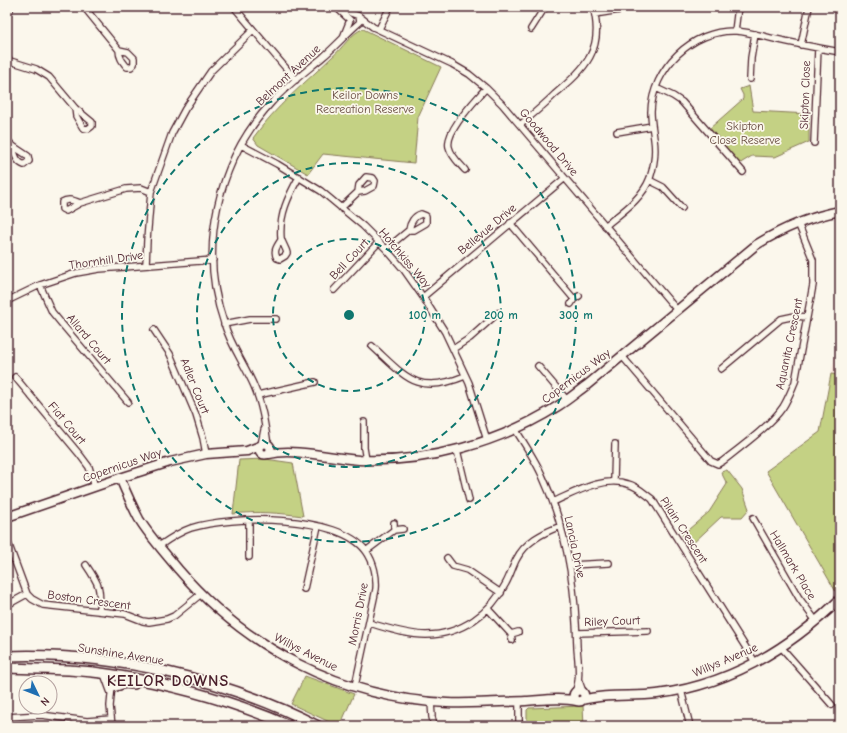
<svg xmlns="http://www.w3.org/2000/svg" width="847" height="733" viewBox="0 0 847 733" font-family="'Comic Neue',sans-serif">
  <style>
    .built { fill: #fbeadf }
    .green { fill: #c4d184; stroke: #877858 }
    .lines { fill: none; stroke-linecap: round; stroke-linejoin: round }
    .street-casing { stroke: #4a1f2b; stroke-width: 8 }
    .secondary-casing { stroke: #4a1f2b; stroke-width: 11 }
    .primary-casing { stroke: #4a1f2b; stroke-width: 12 }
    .street { stroke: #fbf7ec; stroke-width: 5.5 }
    .secondary { stroke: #fbf7ec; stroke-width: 8 }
    .primary { stroke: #fbf7ec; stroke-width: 9 }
    .ring { fill: none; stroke: #0f766e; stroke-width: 2; stroke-dasharray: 7 5 }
    .labels { text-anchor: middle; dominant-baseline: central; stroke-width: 3.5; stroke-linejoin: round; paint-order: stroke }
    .street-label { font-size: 12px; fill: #4a1f2b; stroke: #fbf7ec }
    .park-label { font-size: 12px; fill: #684c41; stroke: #fbf7ec }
    .district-label { font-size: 16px; font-weight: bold; letter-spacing: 1px; fill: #4a1f2b; stroke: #fbf7ec }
    .centre { fill: #0f766e; stroke: #fbf7ec; stroke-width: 2 }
    .ring-label { font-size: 12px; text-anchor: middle; font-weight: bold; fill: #0f766e; stroke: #fbf7ec; stroke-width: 3.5; stroke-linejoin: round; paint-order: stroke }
  </style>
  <rect width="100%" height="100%" fill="#fbf7ec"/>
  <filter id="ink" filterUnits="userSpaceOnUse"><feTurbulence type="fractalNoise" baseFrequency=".025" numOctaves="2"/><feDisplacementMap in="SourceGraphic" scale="8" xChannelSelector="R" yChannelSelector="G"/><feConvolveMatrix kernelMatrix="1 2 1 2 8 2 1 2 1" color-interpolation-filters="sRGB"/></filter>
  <g filter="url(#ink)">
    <path class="built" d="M 840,330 L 840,375 L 831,374 Z"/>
    <path class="green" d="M 363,29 L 441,67 L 418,117 L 414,163 L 323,154 L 308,174 L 258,145 L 253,138 C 277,105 303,85 332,57 C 342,49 352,32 363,29 Z
      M 749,86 L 753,111 L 809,114 L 809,142 L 775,157 L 752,156 L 739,164 L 709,129 L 743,99 L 743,95 L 740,89 Z
      M 831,374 L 840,375 L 840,588 L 836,592 L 766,471 L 820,432 Z
      M 265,459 L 293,463 L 303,516 C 279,513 257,511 233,514 L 239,460 Z
      M 727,470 L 742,489 L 749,509 L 742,517 L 721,517 L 690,546 L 682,535 L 709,512 L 727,484 L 721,472 Z
      M 305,676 L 354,694 L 340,726 L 338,726 L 291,704 Z
      M 583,706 L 584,726 L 527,726 L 527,710 L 529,708 Z"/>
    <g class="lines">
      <g class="street-casing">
        <path id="street" d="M 84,7 L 119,50 L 128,52 L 134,58 L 134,64 L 131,67 L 127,67 C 122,61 119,57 119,50
          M 234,7 L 296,80
          M 336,7 L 350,20
          M 595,14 L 632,8
          M 7,16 L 11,7
          M 360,17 L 373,27 L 452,64 L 469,74 L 486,88 L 502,104 L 677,310
          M 379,29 L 390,7
          M 531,29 L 545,7
          M 735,31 L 738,7
          M 344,35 L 350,20
          M 801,45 L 809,7
          M 7,60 L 36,69 L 49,77 L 75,108 L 92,122 L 92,126 L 88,129 L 83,128 L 76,116 L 75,108
          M 750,79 L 751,58 L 755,34
          M 656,88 L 673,96 L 682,102 L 743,172
          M 520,125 C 532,115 544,105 555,94 C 585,69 605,49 593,7
          M 617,132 L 652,126
          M 7,140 L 13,146 L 28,156 L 29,161 L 24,165 C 16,162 14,154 13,146
          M 814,143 L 818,48
          M 241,145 L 277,164 L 321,191 L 363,226 L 386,249 L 404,270 L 423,297 L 445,332 L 469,383 L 487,440
          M 465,170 C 459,163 451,156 449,147 C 445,131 476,100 486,88
          M 649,180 L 663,187 L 682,208
          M 80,203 C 74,200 68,198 62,202 L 62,209 L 66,211 L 80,203 L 126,189 L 141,188 L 151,192
          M 341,208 L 358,192 L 359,185 L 366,177 L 373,178 L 375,181 L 374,186 L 365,191 L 358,192
          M 510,223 L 574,299
          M 605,226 C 622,212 642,199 650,178 C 654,166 656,152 654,139 C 653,130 651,121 651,112 C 652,69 692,29 736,31 C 749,32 762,36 775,39 C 797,44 818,48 840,52
          M 281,240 C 277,246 273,251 277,258 L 280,259 L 285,256 L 287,253 C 286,248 282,243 281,238 C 279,215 288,197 299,177
          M 386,249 L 409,230 L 414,230 L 426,223 L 426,216 L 421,214 C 414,216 410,223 409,230
          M 146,265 L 147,240 L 151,192 L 172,133 L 185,109 L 211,71 L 253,30
          M 40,285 L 52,312 L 61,323 L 128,402
          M 334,290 L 379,242
          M 423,297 L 565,178
          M 7,301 L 40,285 L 76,273 L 99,269 L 213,260
          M 571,304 L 574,299 L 579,296
          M 224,324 L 250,319 L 276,319
          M 154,330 L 170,354 L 196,415 L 203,438 L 206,454
          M 372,346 C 406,377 417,396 465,376
          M 453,349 L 470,338 L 498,313
          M 622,356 L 711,461 L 718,464 L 723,461 C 741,447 771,425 783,407 C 788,399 791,391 795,382 L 813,285 L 813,260 L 798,223
          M 538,366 L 567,400
          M 721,369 L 781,319 L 795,316 L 807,317
          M 15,377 L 80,455 L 89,467 L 95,487
          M 258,395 L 315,382
          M 364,422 L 364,448 L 366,460
          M 515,429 C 524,443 534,458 541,473 C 567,528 576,588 577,648 C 578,661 581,680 575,692
          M 261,445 L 264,430
          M 268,445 C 265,425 262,404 254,386 C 245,365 231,346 224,323 C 198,248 217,162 271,103 C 286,86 305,72 323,57 C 336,46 347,33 360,22 L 359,16 L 351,13 L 344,7
          M 457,450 L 469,500
          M 614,480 L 615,444
          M 553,502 C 576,492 603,476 628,484 C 637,486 644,493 652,499 L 755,662
          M 753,518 L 799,598 L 816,621
          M 249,520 L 249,557
          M 394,523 L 394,530
          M 7,540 L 27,594 L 32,599 L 43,605 L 125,614 L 143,621 L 149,622 L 167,619 L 174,616 L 201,594
          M 159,546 C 169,539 179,532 191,528 C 231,515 339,514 366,551 C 374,562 377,577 376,589 L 355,686
          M 366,551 L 394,530 L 403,529
          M 447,558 L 453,566 L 467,570 L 501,593
          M 86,565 C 99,584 101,588 99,610
          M 570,565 L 609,563
          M 304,589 L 318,526
          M 7,605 L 27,594
          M 488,609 L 511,634 L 512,640
          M 369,623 C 387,628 407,635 426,635 C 461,635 491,613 506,583 C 510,576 512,568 516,560 C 525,542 542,533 561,526
          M 577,633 L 648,631
          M 511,634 L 518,632
          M 781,647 L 832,705
          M 104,674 L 111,693
          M 579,681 L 583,692
          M 681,690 L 690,726
          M 431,702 L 432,717 L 434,726
          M 7,717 L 41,715 L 87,721 L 111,719
          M 112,726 L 110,706 L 113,675
          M 519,726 L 519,701"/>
      </g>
      <g class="secondary-casing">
        <path id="secondary" d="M259.5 449a5.5 5.5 0 1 1 11 0a5.5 5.5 0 1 1-11 0Z
          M 269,454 C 295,448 331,458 359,460 C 428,463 499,443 558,406 C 568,400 577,392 587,385 L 756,245 C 783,228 809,217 840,211
          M 120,478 C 126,492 132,506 139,519 C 150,537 165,553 178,569 C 247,649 341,698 447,703 C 473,704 500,702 526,701 C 543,700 560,697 577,701
          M 7,517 L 120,478 L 170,462 L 206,454 L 247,451 L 260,446
          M573.5 696a5.5 5.5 0 1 1 11 0a5.5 5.5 0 1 1-11 0Z
          M 582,700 C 606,693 633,697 657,694 C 728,685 790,648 840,599"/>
      </g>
      <g class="primary-casing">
        <path id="primary" d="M 7,656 C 111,652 226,679 318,726
          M 7,668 C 42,669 79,669 114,675 C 174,685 233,701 290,726
          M 113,687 L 125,683 L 134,684"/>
      </g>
      <use href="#street" class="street"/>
      <use href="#secondary" class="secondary"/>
      <use href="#primary" class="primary"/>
    </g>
  </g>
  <g class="ring">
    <circle cx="349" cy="315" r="76"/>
    <circle cx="349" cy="315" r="152"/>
    <circle cx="349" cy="315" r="227"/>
  </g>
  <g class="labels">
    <g class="street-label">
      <text transform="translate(288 75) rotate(-43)">Belmont Avenue</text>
      <text transform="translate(805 95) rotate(-88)">Skipton Close</text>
      <text transform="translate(549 142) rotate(50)">Goodwood Drive</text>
      <text transform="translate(487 229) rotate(-40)">Bellevue Drive</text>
      <text transform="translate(405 258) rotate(50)">Hotchkiss Way</text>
      <text transform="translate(349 259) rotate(-47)">Bell Court</text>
      <text transform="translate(106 260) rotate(-8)">Thornhill Drive</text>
      <text transform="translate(89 339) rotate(50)">Allard Court</text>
      <text transform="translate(789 344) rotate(-78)">Aquanita Crescent</text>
      <text transform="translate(576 376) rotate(-37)">Copernicus Way</text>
      <text transform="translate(195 386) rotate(68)">Adler Court</text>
      <text transform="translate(67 423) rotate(50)">Fiat Court</text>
      <text transform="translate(122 465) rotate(-19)">Copernicus Way</text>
      <text transform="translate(684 530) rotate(57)">Pilain Crescent</text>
      <text transform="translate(575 547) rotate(78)">Lancia Drive</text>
      <text transform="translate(793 565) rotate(59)">Hallmark Place</text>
      <text transform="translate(89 600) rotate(8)">Boston Crescent</text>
      <text transform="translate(358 614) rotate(-79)">Morris Drive</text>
      <text transform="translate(612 621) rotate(-2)">Riley Court</text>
      <text transform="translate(306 652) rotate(27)">Willys Avenue</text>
      <text transform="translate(121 654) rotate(9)">Sunshine Avenue</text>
      <text transform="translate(725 660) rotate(-23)">Willys Avenue</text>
    </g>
    <g class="park-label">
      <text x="365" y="95">Keilor Downs<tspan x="365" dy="14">Recreation Reserve</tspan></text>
      <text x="745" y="126">Skipton<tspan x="745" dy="14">Close Reserve</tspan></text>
    </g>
    <g class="district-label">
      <text x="168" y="681">KEILOR DOWNS</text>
    </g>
  </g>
  <circle cx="349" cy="315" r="6" class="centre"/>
  <g class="ring-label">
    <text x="425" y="319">100 m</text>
    <text x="501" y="319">200 m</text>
    <text x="576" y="319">300 m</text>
  </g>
  <rect width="847" height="733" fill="none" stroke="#fbf7ec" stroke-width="24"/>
  <rect x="12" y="12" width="823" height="709" fill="none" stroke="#4a1f2b" stroke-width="1.5" filter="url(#ink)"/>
  <g transform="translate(38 695) rotate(133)"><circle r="19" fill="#fbf7ec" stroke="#b4a19f"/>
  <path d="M0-3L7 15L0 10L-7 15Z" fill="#1f6fb2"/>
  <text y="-6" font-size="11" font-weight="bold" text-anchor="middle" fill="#4a1f2b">N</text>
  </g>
</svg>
